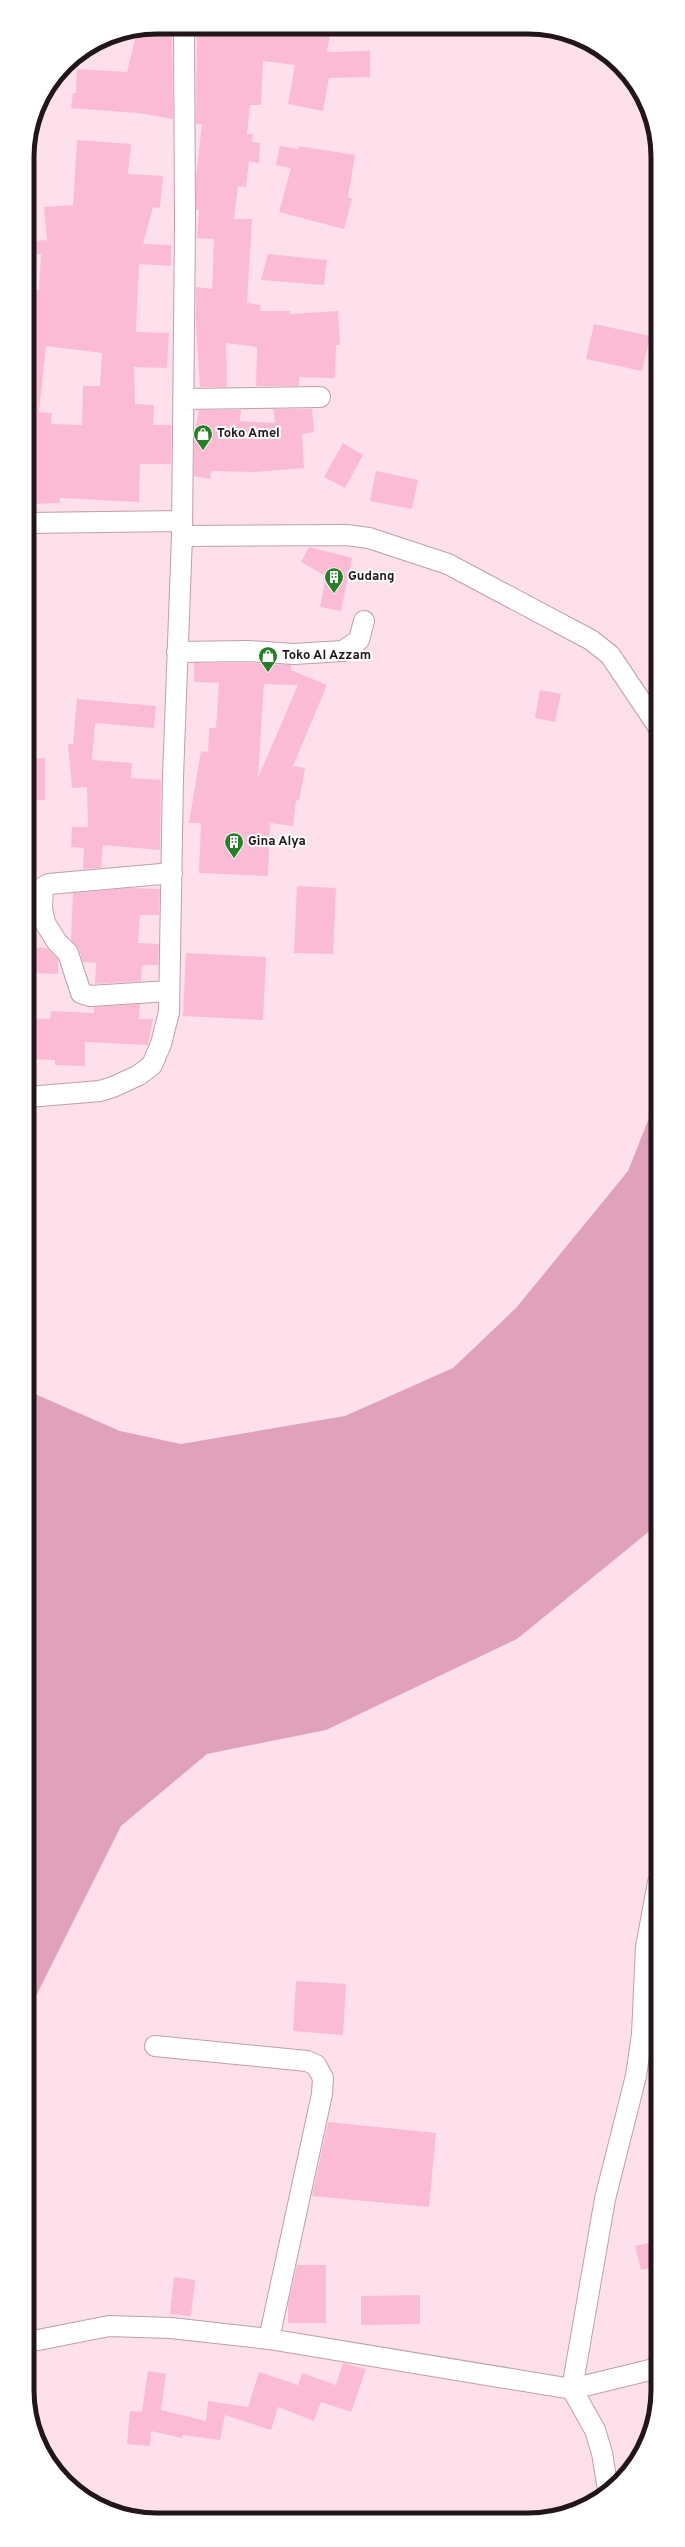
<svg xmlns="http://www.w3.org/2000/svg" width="685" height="2547" viewBox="0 0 685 2547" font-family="Overpass,sans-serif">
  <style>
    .water { fill: #e0a1ba }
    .building { fill: #fbbbd4; fill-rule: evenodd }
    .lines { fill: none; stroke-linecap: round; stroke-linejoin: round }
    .minor-casing { stroke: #bf9eab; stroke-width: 22 }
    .minor { stroke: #fff; stroke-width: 20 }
    .labels { text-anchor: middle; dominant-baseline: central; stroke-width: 4; stroke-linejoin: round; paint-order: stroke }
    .poi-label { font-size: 13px; font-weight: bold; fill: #22161b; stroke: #fff; text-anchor: start }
    .rim { fill: none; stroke: #22161b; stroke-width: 5 }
  </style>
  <rect width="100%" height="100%" fill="#fde0eb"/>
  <path class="water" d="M 657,1098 L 657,1525 L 517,1639 L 326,1730 L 207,1754 L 121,1826 L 28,2012 L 28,1391 L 120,1431 L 181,1444 L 345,1416 L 453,1368 L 516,1308 L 628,1171 Z"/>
  <path class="building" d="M 157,27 L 172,27 L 173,119 L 138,113 L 71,108 L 73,93 L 76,93 L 77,69 L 127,72 L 137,31 Z
    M 197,27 L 331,28 L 327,52 L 370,51 L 370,77 L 329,78 L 323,111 L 288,104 L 295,65 L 263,61 L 261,105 L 250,105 L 247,134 L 253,134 L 252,142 L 260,143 L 259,163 L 249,161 L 246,187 L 238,186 L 234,219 L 252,219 L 247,303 L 261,305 L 260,311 L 290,311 L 290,314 L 338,311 L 340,345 L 336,345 L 335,378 L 299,377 L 299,386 L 256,386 L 257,347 L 226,343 L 227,387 L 200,387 L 196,326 L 196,287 L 212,289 L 214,239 L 197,238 L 199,210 L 196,210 L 196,177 L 202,124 L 196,124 Z
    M 77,140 L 131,144 L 128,174 L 163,176 L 160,208 L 153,207 L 143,244 L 171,245 L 171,266 L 139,264 L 136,332 L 169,333 L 167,368 L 134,367 L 135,404 L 154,405 L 153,425 L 171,425 L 171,464 L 140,464 L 139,502 L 60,498 L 60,503 L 27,504 L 27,290 L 39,290 L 41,254 L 33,254 L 33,241 L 47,240 L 44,207 L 73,205 ZM 46,346 L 102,353 L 100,386 L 83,386 L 82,425 L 51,424 L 52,413 L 39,412 Z
    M 280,146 L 299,149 L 299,146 L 355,155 L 348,197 L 352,199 L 344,229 L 279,212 L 291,168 L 276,165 Z
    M 268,254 L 327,260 L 324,285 L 261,280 Z
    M 594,324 L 650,336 L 642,371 L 586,359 Z
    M 273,409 L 312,409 L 314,432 L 302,434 L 304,468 L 255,472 L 211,471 L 210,479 L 194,476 L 194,436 L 199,410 L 241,410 L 240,421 L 275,423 Z
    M 343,443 L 363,455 L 345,488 L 324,477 Z
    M 376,471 L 418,480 L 412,509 L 370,501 Z
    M 309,547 L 352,558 L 341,611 L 320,607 L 326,576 L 301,562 Z
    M 194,663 L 248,663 L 291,665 L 291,670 L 327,685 L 293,766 L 305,768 L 299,801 L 296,800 L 293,826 L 270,823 L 268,876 L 199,873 L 201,823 L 189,823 L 201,751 L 208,752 L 209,728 L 216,728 L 219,683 L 194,682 ZM 264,684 L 298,685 L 258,778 Z
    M 540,690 L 561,694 L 555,722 L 535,718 Z
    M 77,699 L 156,706 L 154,728 L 95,723 L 92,760 L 132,763 L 131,778 L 161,780 L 160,850 L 103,845 L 101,868 L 83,869 L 84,848 L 71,847 L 72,827 L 88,827 L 87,787 L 72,788 L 68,744 L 73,744 Z
    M 28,758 L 45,758 L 45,800 L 28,800 Z
    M 297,886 L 336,888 L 333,954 L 294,953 Z
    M 128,888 L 160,889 L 159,915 L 140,915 L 138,943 L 159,944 L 158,965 L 142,965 L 141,981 L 95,984 L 96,963 L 83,962 L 79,949 L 71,940 L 73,893 Z
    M 28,947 L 47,948 L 58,959 L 58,974 L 28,973 Z
    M 186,953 L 266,957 L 263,1020 L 183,1016 Z
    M 140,1004 L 139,1019 L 153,1019 L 148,1045 L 85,1042 L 85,1066 L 55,1065 L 55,1060 L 28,1059 L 28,1018 L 50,1019 L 51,1011 L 94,1013 L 94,1007 Z
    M 296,1981 L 346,1984 L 343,2035 L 293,2031 Z
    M 328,2122 L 436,2133 L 429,2207 L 312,2196 Z
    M 653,2242 L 658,2266 L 641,2270 L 635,2246 Z
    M 297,2265 L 326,2265 L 326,2323 L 288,2323 L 288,2304 Z
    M 174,2277 L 195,2280 L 191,2316 L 170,2314 Z
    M 420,2295 L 420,2324 L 361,2325 L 361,2296 Z
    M 343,2363 L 366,2369 L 351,2412 L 321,2402 L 314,2421 L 278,2407 L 271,2430 L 225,2415 L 220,2440 L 183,2435 L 182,2438 L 151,2431 L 150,2446 L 127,2444 L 130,2411 L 142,2412 L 148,2371 L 166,2374 L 161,2410 L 206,2421 L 208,2401 L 248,2407 L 259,2372 L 298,2385 L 302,2373 L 336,2385 Z"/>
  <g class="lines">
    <g class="minor-casing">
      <path id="minor" d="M 183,399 L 320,397
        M 27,523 L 181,521
        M 182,536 L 346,535 L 369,538 L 448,564 L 591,640 L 610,655 L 657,725
        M 177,652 L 248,651 L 294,654 L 343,651 L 359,640 L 364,621
        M 169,991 L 90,996 L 81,993 L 68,953 L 57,942 L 45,923 L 42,908 L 43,887 L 49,884 L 172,873
        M 28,1097 L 100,1091 L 113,1087 L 139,1075 L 152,1065 L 161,1044 L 169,1012 L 173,777 L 182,536 L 185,222 L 184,27
        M 155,2046 L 307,2061 L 316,2065 L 323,2078 L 322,2094 L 269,2339
        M 28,2342 L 109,2326 L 171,2328 L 269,2339 L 572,2389 L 658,2368
        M 608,2490 L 602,2453 L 595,2430 L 572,2389 L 605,2199 L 636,2076 L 642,2034 L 646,1947 L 658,1882"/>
    </g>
    <use href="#minor" class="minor"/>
  </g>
  <defs>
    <g id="shop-pin" transform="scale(1)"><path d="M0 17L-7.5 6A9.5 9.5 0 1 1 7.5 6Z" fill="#287d29" stroke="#fff"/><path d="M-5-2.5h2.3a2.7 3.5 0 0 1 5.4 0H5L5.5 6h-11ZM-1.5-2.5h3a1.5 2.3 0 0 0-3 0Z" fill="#fff"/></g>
    <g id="building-pin" transform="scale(1)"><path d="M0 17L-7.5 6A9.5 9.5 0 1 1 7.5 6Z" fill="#287d29" stroke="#fff"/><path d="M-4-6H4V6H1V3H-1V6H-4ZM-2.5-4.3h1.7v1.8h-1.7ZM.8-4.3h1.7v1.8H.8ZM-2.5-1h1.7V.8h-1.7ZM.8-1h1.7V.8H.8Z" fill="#fff"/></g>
  </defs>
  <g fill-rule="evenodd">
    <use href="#shop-pin" x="203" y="434"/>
    <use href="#building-pin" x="334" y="577"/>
    <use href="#shop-pin" x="268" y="656"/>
    <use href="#building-pin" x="234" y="842"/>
  </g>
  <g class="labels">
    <g class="poi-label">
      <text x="217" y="434">Toko Amel</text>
      <text x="348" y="577">Gudang</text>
      <text x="282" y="656">Toko Al Azzam</text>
      <text x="248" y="842">Gina Alya</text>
    </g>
  </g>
  <path d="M0 0H685V2547H0ZM157 34H528A123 123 0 0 1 651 157V2390A123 123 0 0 1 528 2513H157A123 123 0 0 1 34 2390V157A123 123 0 0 1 157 34Z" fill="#fff" fill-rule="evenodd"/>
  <path class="rim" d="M157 34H528A123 123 0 0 1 651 157V2390A123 123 0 0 1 528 2513H157A123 123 0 0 1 34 2390V157A123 123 0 0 1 157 34Z"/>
</svg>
